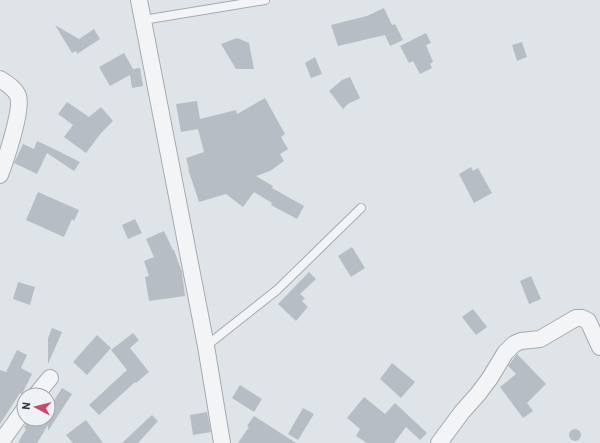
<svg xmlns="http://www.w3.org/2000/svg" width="600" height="443" viewBox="0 0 600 443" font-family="Barlow,sans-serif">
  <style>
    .building { fill: #b7bdc4 }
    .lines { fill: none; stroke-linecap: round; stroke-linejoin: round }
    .service-casing { stroke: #a5abb2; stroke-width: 10 }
    .minor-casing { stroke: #a5abb2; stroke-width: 18 }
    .service { stroke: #f2f4f6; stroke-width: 8 }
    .minor { stroke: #f2f4f6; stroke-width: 16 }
  </style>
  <rect width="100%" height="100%" fill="#dfe4e8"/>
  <path class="building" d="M 384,8 L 392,25 L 395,24 L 403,40 L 390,46 L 385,35 L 338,46 L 331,25 L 367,16 Z
    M 55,25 L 79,39 L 94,29 L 100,39 L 77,54 L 76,51 L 72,53 Z
    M 426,33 L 431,43 L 426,45 L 433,62 L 430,64 L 432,68 L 420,74 L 413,61 L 409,63 L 400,46 Z
    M 237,38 L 249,43 L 254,69 L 236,69 L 221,44 Z
    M 522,42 L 527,57 L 517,61 L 512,45 Z
    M 124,53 L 133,69 L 140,68 L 143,86 L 132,88 L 130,75 L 110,86 L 99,67 Z
    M 315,57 L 322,74 L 311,78 L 305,63 Z
    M 350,77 L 360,98 L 348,104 L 343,109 L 329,91 L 342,80 Z
    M 265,98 L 285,134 L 281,137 L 288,149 L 280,154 L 284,161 L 270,171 L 256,176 L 273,186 L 272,188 L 304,206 L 297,219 L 271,205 L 272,203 L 254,192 L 243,207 L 226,194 L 199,202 L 188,169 L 189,169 L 186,158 L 204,152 L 198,129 L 181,132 L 176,104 L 197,101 L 200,119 L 236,110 L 237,114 Z
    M 67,102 L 89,117 L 101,107 L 113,121 L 101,133 L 86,153 L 64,137 L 73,125 L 58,114 Z
    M 37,141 L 50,147 L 80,162 L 74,171 L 47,153 L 37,174 L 14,163 L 23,144 L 34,149 Z
    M 471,167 L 473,171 L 478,168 L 492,193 L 474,203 L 459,174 Z
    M 38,192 L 79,210 L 74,221 L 72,219 L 64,237 L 26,220 Z
    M 135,219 L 142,233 L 128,239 L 122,225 Z
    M 164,231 L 173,250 L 174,250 L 182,272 L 185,296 L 149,301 L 145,277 L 149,276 L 144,261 L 154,257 L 146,239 Z
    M 352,247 L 365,268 L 351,277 L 338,256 Z
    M 309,272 L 316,279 L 300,294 L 305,298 L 302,301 L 308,307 L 296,321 L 278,304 Z
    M 531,276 L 541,299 L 529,304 L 520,281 Z
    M 18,282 L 35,287 L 30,305 L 13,299 Z
    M 473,309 L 487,327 L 476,335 L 462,317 Z
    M 52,328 L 62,332 L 48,364 L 48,338 Z
    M 133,333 L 139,340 L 130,348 L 149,372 L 136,383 L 135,382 L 99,415 L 89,405 L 127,370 L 111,350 Z
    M 97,335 L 111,348 L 87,375 L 73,362 Z
    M 17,350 L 27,355 L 21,368 L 32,374 L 22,394 L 20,393 L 0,424 L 0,370 L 6,372 Z
    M 517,354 L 546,384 L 527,403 L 533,411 L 523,418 L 500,387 L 516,374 L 508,366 Z
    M 392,363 L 415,382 L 401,398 L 380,379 Z
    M 240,385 L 262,399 L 254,412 L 232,398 Z
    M 62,388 L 72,394 L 48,431 L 48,425 L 37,443 L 18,443 L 26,429 L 24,427 L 30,419 L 48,419 L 48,410 Z
    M 364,397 L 385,414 L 395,403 L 427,433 L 420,440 L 406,427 L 394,443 L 367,443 L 356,436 L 360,429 L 347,418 Z
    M 303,408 L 314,414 L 298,440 L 288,434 Z
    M 207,412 L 211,432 L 193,435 L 190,415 Z
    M 152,415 L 158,421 L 138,443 L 122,443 Z
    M 254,416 L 296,443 L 238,443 L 249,427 L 247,426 Z
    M 86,420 L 103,443 L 73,443 L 66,435 Z
    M569 435a6 6 0 1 1 12 0a6 6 0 1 1-12 0Z"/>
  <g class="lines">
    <g class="service-casing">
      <path id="service" d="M 143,20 L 265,0
        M 206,346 L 277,290 L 361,208"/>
    </g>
    <g class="minor-casing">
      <path id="minor" d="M 139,0 L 206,346 L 222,443
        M 0,79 C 7,84 15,88 18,96 C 23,109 5,162 0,175
        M 36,395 L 50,378
        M 0,443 L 24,410
        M 439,443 L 462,412 L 478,394 L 490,378 L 505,353 L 514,344 L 521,341 L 540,339 L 576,318 L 582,318 L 588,321 L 600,347"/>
    </g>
    <use href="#service" class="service"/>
    <use href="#minor" class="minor"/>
  </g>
  <g transform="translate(36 407) rotate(277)"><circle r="19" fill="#eff2f5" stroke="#a0a6ac"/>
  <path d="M0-3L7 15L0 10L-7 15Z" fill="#c94969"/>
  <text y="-6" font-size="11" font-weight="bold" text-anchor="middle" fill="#29333e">N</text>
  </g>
</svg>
